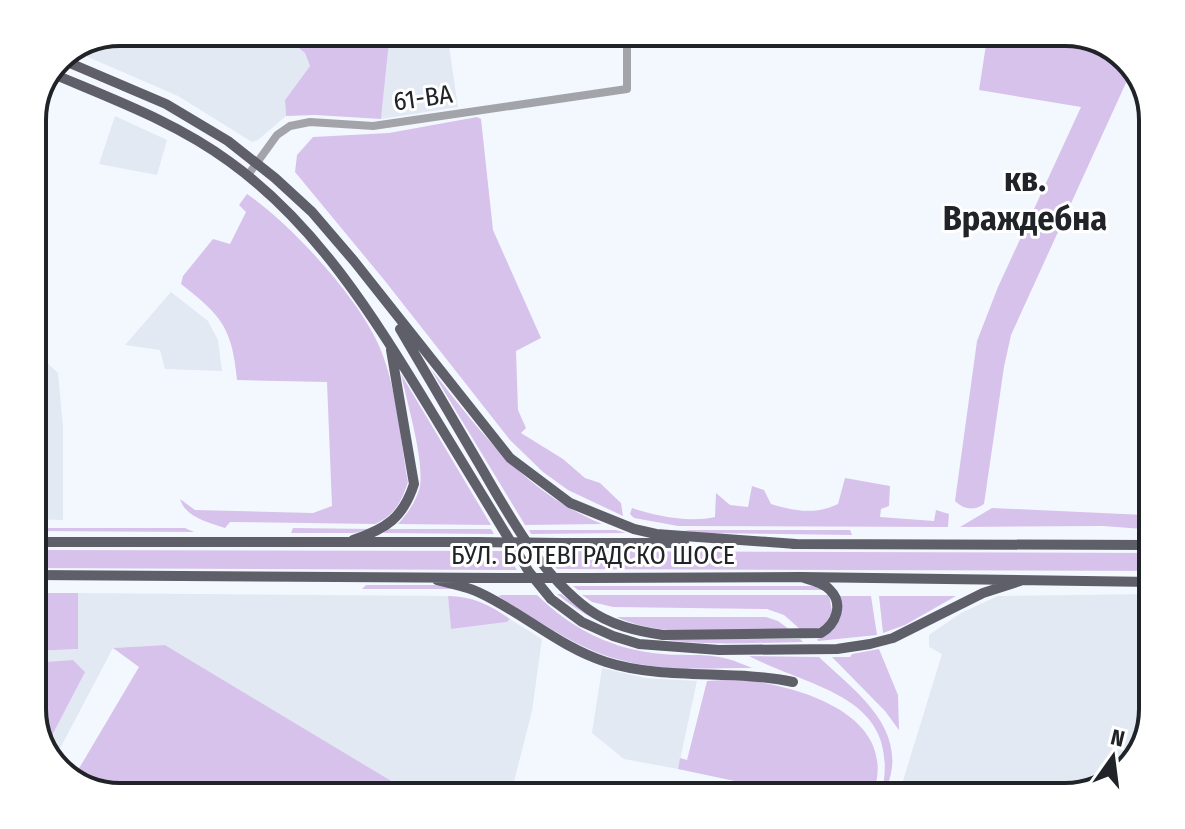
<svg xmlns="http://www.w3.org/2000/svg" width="1185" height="829" viewBox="0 0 1185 829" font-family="'Fira Sans Condensed',sans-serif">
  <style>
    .built { fill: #e2e9f3 }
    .green { fill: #d7c2ec }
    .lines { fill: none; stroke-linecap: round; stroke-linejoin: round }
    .minor { stroke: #a3a4a9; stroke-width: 8 }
    .major { stroke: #5f5f69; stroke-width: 10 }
    .major-bridge { stroke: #5f5f69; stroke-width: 10 }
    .labels { text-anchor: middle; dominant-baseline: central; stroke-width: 6; stroke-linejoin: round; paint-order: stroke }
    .street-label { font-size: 26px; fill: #202327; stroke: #fff }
    .district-label { font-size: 34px; font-weight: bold; fill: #202327; stroke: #fff }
    .rim { fill: none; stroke: #202327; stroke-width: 4 }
  </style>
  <rect width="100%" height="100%" fill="#f3f8ff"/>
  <path class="built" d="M 120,32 L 279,32 L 305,53 L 310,66 L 285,100 L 286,116 L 258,140 L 252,142 L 178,96 L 74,51 Z
    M 390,32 L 447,32 L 458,107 L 381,119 Z
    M 115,116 L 167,140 L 157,175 L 99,164 Z
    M 171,292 L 208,321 L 218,340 L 222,371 L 165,369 L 160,350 L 125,345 Z
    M 32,355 L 39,355 L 58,373 L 63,426 L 63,520 L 32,519 Z
    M 78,593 L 448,596 L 451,629 L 507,622 L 510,619 L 542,639 L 532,711 L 510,797 L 418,797 L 165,645 L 113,648 L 56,756 L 32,715 L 32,651 L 78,649 Z
    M 1153,594 L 1153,710 L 1138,758 L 1104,788 L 1066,797 L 898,797 L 942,654 L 929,647 L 929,635 L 961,613 L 998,596 Z
    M 602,668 L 645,678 L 697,681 L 678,769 L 624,759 L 592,733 Z"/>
  <path class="green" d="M 279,32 L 390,32 L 381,119 L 315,115 L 286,116 L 285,100 L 310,66 L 305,53 Z
    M 988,32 L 1065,32 L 1114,47 L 1130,74 L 1011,335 L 1004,367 L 984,504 C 974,511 964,510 955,501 L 977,341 L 998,287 L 1081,107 L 979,90 Z
    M 477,117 L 481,119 L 493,230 L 541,338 L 516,351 L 518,410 L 526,428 L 521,433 L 563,459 L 585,478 L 600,483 L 621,503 L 623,516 L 568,490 L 543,472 L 510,440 L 385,281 L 295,172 L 297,155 L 313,137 L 389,133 Z
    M 247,194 C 290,223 360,299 380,348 C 397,389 400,438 408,482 C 402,501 394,516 375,524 L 230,522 L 225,528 C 208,522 186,518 180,499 L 195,510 L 313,513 L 332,506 L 327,382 L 237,380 C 232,328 222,316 181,284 L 183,276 L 213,239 L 230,244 L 246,212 L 239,205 Z
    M 430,368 C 482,433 521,490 602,524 L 525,525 Z
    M 401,374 L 491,525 L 398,524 C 408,513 417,500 420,486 C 424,458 407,403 401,374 Z
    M 845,478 L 890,486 L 889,506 L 881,509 L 880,517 L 934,521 L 936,510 L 949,514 L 948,527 L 678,526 L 634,518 L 630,514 L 632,508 C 656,516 689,523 715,517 L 716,493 L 730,505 L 748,507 L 752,486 L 764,490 L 771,504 C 794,511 816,515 838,504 Z
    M 992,508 L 1145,515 L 1143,529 L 1103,526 L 960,527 Z
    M 32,528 L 185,528 L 194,532 L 32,531 Z
    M 293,528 L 372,529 L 354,533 L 291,533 Z
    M 389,529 L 491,529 L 494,534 L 383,533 Z
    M 529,530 L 616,530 L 626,533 L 531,534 Z
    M 684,530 L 850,530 L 852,535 L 697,533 Z
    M 32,550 L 504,551 L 517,570 L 32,568 Z
    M 542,551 L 1153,553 L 1153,571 L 557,569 Z
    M 366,585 L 445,585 L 462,589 L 362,589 Z
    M 573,586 L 815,586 L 824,590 L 578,590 Z
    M 32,593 L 78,593 L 78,649 L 32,651 Z
    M 557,594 L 561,594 L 593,618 L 677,639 L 800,639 L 803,642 C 716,643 627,654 557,594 Z
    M 502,595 L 537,595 C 570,627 607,647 653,653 C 677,657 705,652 728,659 C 736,661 744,665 752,668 C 708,668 660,672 617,659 C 574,647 536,619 498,596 Z
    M 582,595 L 829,595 L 832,611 C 826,628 818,630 801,630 L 784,615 L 767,609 L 613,607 L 592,602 Z
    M 448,596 C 472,596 490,605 510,619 L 507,622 L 451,629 Z
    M 839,596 L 871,596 L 877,635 L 818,641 L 817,639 C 836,633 846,617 839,596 Z
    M 879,596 L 956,596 L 905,625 L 883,633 Z
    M 617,617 L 766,617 L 778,621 L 790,630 C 741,630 660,639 617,617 Z
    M 165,645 L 418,797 L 120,797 L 71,782 L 139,667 L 113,648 Z
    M 879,649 L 898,695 L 899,730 L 885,711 L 832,657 L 850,657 L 852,654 Z
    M 749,656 L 819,657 C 849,686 897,719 892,767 C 891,777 887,787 884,797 L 881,797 C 904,696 817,691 749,656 Z
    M 73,660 L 85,672 L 48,743 L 32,715 L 32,663 Z
    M 739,679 C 800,686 903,715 872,797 L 810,797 L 678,769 L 680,758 L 687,760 L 707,681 Z"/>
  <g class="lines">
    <path class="minor" d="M 248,175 L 277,135 L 290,126 L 310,122 L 373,126 L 627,89 L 627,32"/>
    <path class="major" d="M 58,58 L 166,104 L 228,141 L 275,178 L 312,212 L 354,261 L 510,458 L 570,503 L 634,529 L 656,534 L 796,544
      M 51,73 C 112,99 176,122 230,162 C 317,225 373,316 428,406 C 462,461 495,517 529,572 L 551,599 L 582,622 L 613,636 L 639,644 L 719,650 L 837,649 L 870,644 L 893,638 L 983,593 L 1020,581
      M 400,329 C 426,373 452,417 478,462 C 508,513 539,573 588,609 C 610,625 636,631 663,635 L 821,633 C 836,624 844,604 830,590 C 823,582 810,580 801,577
      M 353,540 C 386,529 403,518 414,484 L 391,350
      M 32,542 L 476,542
      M 562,543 L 684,543
      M 792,544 L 1153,545
      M 32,575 L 502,578
      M 588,578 L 801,577 L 1153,582
      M 437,580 C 451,584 465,586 478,592 C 522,612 559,647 606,662 C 666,681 732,669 793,682"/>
    <path class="major-bridge" d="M 476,542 L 562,543
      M 502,578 L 588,578"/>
  </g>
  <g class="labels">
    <g class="street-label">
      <text transform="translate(423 98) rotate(-8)">61-ВА</text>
      <text x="593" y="555">БУЛ. БОТЕВГРАДСКО ШОСЕ</text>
    </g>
    <g class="district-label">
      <text x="1025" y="179">кв.<tspan x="1025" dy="39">Враждебна</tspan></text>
    </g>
  </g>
  <path d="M0 0H1185V829H0ZM120 46H1065A74 74 0 0 1 1139 120V709A74 74 0 0 1 1065 783H120A74 74 0 0 1 46 709V120A74 74 0 0 1 120 46Z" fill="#fff" fill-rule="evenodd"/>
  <path class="rim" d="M120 46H1065A74 74 0 0 1 1139 120V709A74 74 0 0 1 1065 783H120A74 74 0 0 1 46 709V120A74 74 0 0 1 120 46Z"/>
  <g transform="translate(1113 757) rotate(14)" stroke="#ffffff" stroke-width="6" paint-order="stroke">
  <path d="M0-6L14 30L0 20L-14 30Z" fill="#202327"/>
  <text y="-12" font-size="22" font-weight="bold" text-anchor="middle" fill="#202327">N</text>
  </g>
</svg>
